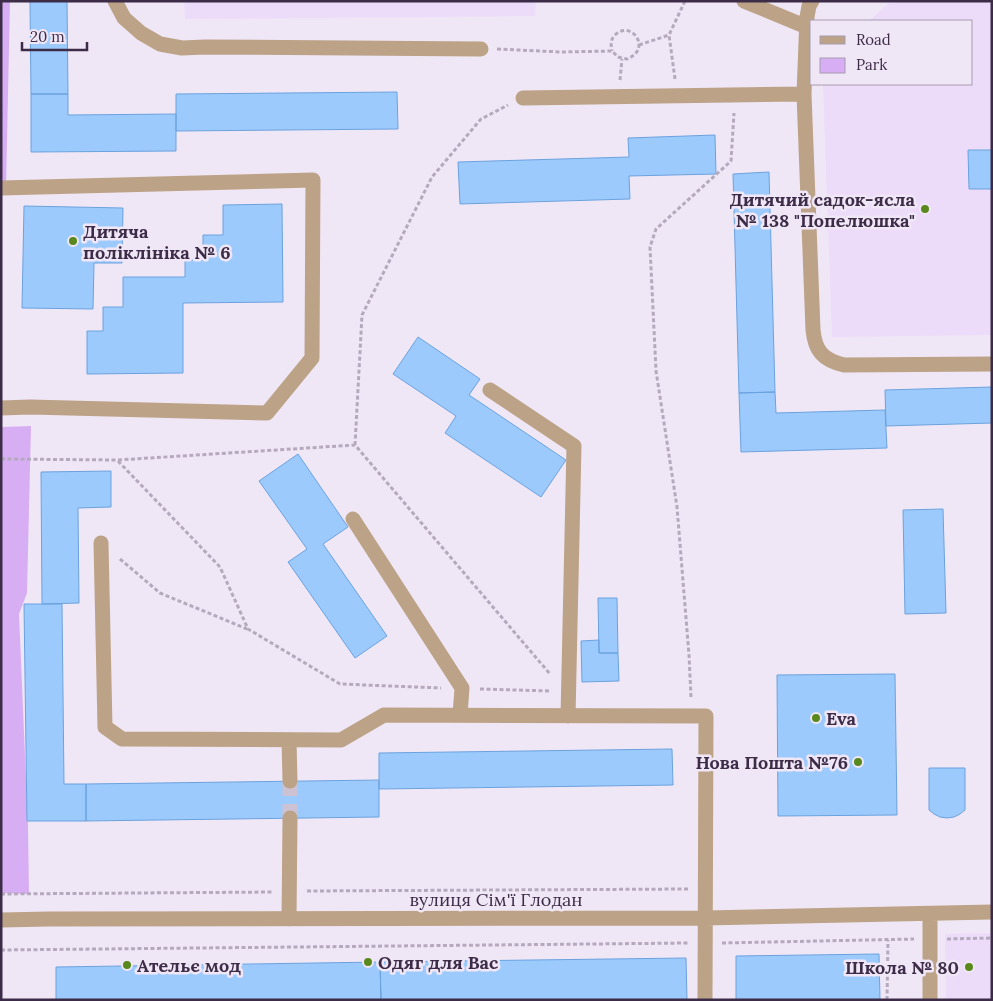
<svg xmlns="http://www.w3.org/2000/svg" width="993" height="1001" viewBox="0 0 993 1001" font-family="Lora,serif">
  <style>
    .built { fill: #eddbfa }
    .green { fill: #d7aef3 }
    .building { fill: #9ccafd; stroke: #6ba2de }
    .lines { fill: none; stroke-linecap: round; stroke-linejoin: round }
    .minor-tunnel { stroke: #ccc2d3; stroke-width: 15; stroke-dasharray: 15 8; stroke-linecap: butt }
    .path { stroke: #b5aabd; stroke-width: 3; stroke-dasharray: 4 2.5; stroke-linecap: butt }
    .minor { stroke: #bca387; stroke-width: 15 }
    .poi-dot { fill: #59891d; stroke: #f0e7f6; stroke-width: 2 }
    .labels { text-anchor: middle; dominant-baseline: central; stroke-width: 5; stroke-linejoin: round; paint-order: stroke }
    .poi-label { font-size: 18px; font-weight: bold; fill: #3d2c48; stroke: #f0e7f6; text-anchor: start }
    .street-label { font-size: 18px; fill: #3d2c48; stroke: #f0e7f6 }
  </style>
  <rect width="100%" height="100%" fill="#f0e7f6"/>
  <path class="built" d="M 184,1 L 536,1 L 535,16 L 185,19 Z
    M 891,1 L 992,1 L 992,335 L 832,337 L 823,84 L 972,84 L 972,21 L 869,21 Z
    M 992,933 L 992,1000 L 946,1000 L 945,934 Z"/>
  <path class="green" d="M 1,1 L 10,1 L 6,187 L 1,188 Z
    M 31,426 L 27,593 L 19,614 L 28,826 L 29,894 L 1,893 L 1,427 Z"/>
  <path class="building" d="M 30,1 L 67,1 L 68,94 L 31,94 Z
    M 397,92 L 398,129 L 176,131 L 176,94 Z
    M 31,94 L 68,94 L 68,115 L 176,114 L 176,151 L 31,152 Z
    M 715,135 L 716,174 L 629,176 L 630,199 L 460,204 L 458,162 L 629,157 L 628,138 Z
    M 968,150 L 992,150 L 992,189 L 969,189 Z
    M 769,172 L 775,392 L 739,393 L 733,174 Z
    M 282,204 L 283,302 L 183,303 L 183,373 L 87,374 L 87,331 L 103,331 L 103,307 L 123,307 L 123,277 L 185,277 L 185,260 L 203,260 L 203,235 L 223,235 L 223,205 Z
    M 24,206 L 123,208 L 122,263 L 94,263 L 93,309 L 22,308 Z
    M 418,337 L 480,379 L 469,395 L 566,460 L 541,497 L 445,433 L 456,416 L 393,374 Z
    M 992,387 L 992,423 L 886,426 L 885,390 Z
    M 775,392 L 776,413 L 885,410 L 887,448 L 741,452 L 739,393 Z
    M 298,454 L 348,527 L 323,544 L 387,636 L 355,658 L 288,562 L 307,549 L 259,481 Z
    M 111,471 L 111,507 L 78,508 L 79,603 L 42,604 L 41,472 Z
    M 943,509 L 946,613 L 905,614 L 903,510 Z
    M 598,598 L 617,598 L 618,653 L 599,653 Z
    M 24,604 L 62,604 L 64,784 L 86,784 L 86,821 L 27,821 Z
    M 599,640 L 599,653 L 618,653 L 619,681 L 582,682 L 581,641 Z
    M 895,674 L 897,815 L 778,816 L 777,675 Z
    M 672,749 L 673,785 L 379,789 L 379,753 Z
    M 929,768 L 965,768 L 965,810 L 960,814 L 954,817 L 947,818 L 940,817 L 934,814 L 929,810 Z
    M 379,780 L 379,817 L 86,821 L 86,784 Z
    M 879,954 L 880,1000 L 736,1000 L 736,956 Z
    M 686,958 L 687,1000 L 381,1000 L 380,962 Z
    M 380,962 L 381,1000 L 56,1000 L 56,967 Z"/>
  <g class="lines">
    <path class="minor-tunnel" d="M 290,781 L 290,818"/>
    <path class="path" d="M 639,45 L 669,35
      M 497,49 L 561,52 L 612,51 L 618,57 L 627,59 C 653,49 631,19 615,35 C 610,40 611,45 612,51
      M 675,79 L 669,35 L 685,1
      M 620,80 L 622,59
      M 355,445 L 362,315 L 432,177 L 481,119 L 508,105
      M 1,459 L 118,460 L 355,445 L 550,674
      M 118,461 L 220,567 L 248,629 L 340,684 L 441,688
      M 120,559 L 160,593 L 247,629
      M 480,689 L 551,691
      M 691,697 L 689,655 L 677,507 L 656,371 L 650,247 L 656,229 L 731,161 L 734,113
      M 307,891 L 688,889
      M 1,894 L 273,892
      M 947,939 L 992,938
      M 722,943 L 914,939
      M 1,950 L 689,943
      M 887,1000 L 888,940"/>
    <path class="minor" d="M 115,1 L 124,18 L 141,33 L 160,44 L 182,48 L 205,47 L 481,49
      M 744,1 L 807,27
      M 812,1 L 809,6 L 807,17 L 804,94 L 813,330 C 815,351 823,360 844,365 L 992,364
      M 523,98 L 804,94
      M 1,188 L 313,180 L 312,358 L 267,413 L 30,407 L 1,408
      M 490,390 L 574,446 L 568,716
      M 353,519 L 462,688 L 460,715
      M 101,543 L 105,727 L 122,739 L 341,740 L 384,715 L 706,716 L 705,1000
      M 289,740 L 290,781
      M 289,919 L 290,818
      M 1,920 L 49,919 L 705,918 L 992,912
      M 930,1000 L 930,914"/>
  </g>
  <g class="poi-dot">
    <circle cx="925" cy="209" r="5"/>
    <circle cx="73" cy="241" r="5"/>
    <circle cx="816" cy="718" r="5"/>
    <circle cx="858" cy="762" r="5"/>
    <circle cx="368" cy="962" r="5"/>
    <circle cx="127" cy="965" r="5"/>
    <circle cx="969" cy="967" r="5"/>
  </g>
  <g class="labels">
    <g class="poi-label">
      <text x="915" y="199" text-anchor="end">Дитячий садок-ясла<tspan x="915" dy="21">№ 138 "Попелюшка"</tspan></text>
      <text x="83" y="231">Дитяча<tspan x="83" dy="21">поліклініка № 6</tspan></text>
      <text x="826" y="718">Eva</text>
      <text x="848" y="762" text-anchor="end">Нова Пошта №76</text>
      <text x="378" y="962">Одяг для Вас</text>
      <text x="137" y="965">Ательє мод</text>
      <text x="959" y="967" text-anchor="end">Школа № 80</text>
    </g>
    <g class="street-label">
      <text x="496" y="899">вулиця Сім'ї Глодан</text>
    </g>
  </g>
  <rect width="993" height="1001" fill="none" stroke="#3d2c48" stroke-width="5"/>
  <rect x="810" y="20" width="162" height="65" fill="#f0e7f6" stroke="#a89cb0"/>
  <rect x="820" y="36" width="25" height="8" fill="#bca387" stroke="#a89cb0"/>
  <text x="856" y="45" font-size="15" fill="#3d2c48">Road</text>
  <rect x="820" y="58" width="25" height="15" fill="#d7aef3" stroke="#a89cb0"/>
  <text x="856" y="70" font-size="15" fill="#3d2c48">Park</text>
  <path d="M22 42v8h65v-8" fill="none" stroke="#3d2c48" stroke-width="2.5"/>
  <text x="30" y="42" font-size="15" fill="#3d2c48" stroke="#f0e7f6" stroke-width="4" paint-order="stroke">20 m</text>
</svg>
